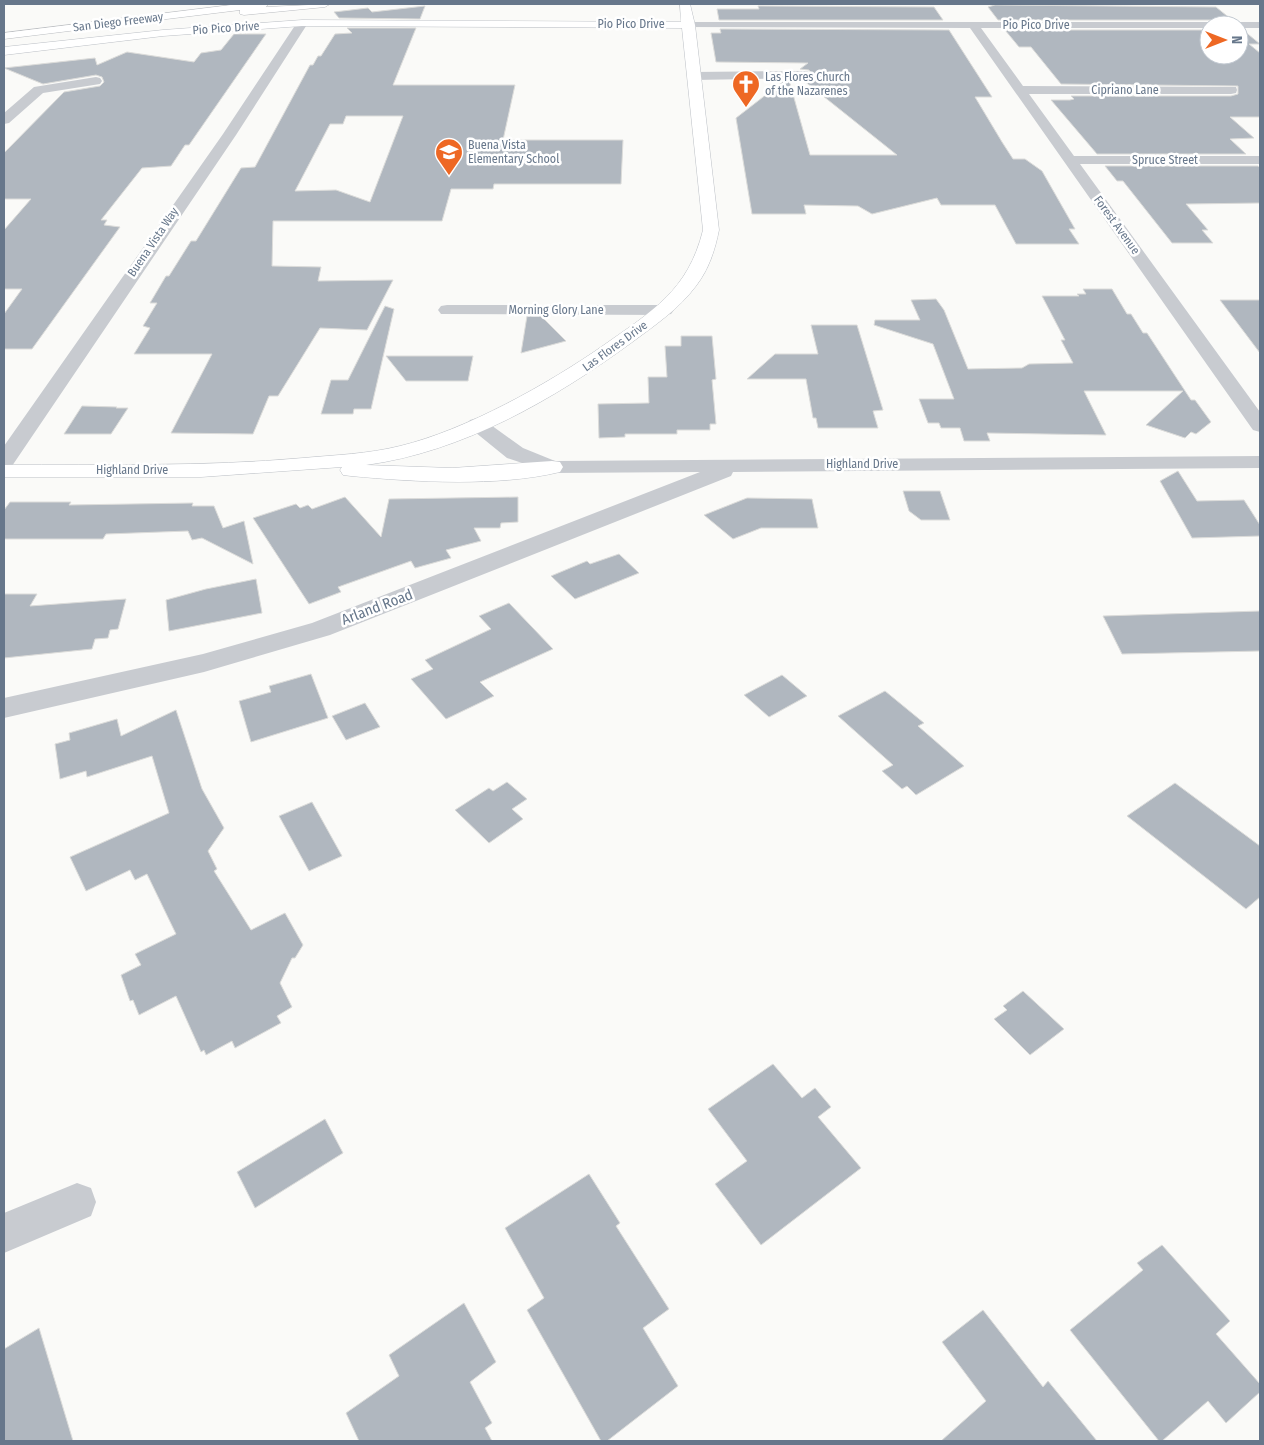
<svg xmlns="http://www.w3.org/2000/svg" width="1264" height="1445" viewBox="0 0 1264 1445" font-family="'Fira Sans Condensed',sans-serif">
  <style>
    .building { fill: #b0b7bf; stroke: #dcdcda; fill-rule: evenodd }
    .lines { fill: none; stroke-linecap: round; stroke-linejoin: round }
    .secondary-casing { stroke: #bcc0c6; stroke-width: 1 }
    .highway-casing { stroke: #babdc1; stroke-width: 1 }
    .street { fill: #c8cbd0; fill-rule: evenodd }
    .secondary { fill: #fff; fill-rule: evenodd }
    .highway { fill: #fff; fill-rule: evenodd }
    .labels { text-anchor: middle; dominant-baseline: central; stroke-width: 5; stroke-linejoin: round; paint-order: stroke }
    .far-street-label { font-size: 12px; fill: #67778b; stroke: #fff }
    .far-poi-label { font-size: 12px; fill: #67778b; stroke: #fff; text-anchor: start }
    .street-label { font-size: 15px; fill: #67778b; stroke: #fff }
  </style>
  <rect width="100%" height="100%" fill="#fafaf8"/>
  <path class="building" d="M 995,5 L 1216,7 L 1232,20 L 998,20 L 988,7 Z
    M 425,6 L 420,19 L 339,18 L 334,12 L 368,8 L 372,12 Z
    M 758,6 L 934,7 L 943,20 L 719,20 L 717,9 L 759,9 Z
    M 347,28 L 416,28 L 393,85 L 515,85 L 503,140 L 623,140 L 621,184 L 494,184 L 493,189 L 451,189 L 442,221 L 273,221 L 272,266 L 321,267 L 318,281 L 393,280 L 367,330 L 320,328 L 278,396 L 269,396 L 253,434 L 171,433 L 212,354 L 134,354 L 150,328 L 143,326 L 157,303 L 150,303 L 166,276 L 169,276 L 191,241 L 196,241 L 241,168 L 255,167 L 310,65 L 313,65 L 318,56 L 321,56 L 335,34 L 352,33 ZM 346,116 L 403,116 L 370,202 L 336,190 L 295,191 L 330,124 L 343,124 Z
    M 720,29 L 949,30 L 992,97 L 975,97 L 1002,142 L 1013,159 L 1025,159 L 1042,171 L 1075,229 L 1069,229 L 1079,244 L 1016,244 L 995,205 L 941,205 L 937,198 L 872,214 L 858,206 L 804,205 L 806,214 L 752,214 L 736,118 L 785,80 L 789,80 L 810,155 L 897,155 L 803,80 L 809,80 L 813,76 L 809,70 L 800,69 L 808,63 L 716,62 L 711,33 L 721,33 Z
    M 1005,30 L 1209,30 L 1209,55 L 1239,55 L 1239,30 L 1243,30 L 1260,44 L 1249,44 L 1260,53 L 1260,117 L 1230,117 L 1254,138 L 1230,139 L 1246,154 L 1097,154 L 1051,100 L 1070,100 L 1074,99 L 1071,96 L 1231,96 L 1238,94 L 1238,86 L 1061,84 L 1031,47 L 1019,47 Z
    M 234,34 L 266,34 L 189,145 L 185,145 L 171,166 L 142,168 L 101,220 L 107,220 L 104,225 L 120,227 L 32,349 L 4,349 L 4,314 L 22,289 L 4,289 L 4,230 L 31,199 L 4,199 L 4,153 L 64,92 L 100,86 L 104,82 L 102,77 L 96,75 L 43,84 L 4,68 L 95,58 L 97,65 L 127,52 L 194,62 L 201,53 L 221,50 Z
    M 1105,166 L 1258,166 L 1260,168 L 1260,203 L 1186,204 L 1208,230 L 1202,230 L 1213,243 L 1172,243 L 1123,181 L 1117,181 Z
    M 1083,289 L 1112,289 L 1127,314 L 1131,314 L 1143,333 L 1147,333 L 1191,400 L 1195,400 L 1211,422 L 1196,434 L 1191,432 L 1185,438 L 1146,425 L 1183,391 L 1084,391 L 1106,435 L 987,433 L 990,441 L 964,441 L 960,428 L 941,428 L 939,423 L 928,423 L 919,399 L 954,399 L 933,344 L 874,325 L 875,320 L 920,320 L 911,300 L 936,299 L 944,310 L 968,369 L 1022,368 L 1029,364 L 1073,363 L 1061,340 L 1065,340 L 1042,296 L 1079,296 L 1077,294 L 1086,294 Z
    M 1220,300 L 1260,300 L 1260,353 Z
    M 385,306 L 394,309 L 371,409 L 354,409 L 353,414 L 321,414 L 331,380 L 348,380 Z
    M 527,316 L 541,316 L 566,341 L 521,353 Z
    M 811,325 L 857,325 L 883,410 L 873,411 L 878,428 L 818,428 L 816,418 L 813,418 L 806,379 L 747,379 L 775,354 L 818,354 Z
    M 681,336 L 712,336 L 716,379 L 712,380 L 716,424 L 710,424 L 710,430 L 677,430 L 677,434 L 625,434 L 625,437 L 599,438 L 598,404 L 649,403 L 648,377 L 667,377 L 665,346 L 681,346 Z
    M 386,356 L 473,356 L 468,381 L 406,381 Z
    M 82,406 L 117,407 L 116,408 L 128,408 L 111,434 L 64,434 Z
    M 1178,471 L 1197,501 L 1244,500 L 1260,525 L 1260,536 L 1192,538 L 1160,481 Z
    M 903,491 L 940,491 L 950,520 L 921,520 L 909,511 Z
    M 345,497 L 381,537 L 389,499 L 518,497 L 518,522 L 501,523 L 500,528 L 474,528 L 481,541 L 446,550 L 451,558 L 415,568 L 411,561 L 338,587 L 341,592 L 309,604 L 253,518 L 296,504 L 300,508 L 308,505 L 312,509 Z
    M 747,498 L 812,499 L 818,528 L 761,528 L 733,539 L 704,515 Z
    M 10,502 L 71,502 L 69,505 L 193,503 L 192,506 L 214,506 L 223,528 L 244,521 L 253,564 L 202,538 L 192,540 L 188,531 L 106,534 L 103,539 L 4,539 L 4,510 Z
    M 619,554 L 639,573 L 575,599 L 551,576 L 587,561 L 590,564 Z
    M 256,579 L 262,613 L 169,631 L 166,600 L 206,589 Z
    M 4,594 L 37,594 L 30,606 L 126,599 L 118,629 L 110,630 L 108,638 L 95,639 L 92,649 L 4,658 Z
    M 509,603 L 553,649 L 480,682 L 494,696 L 446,719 L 411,679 L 433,669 L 425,660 L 491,629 L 479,616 Z
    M 1260,611 L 1260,651 L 1122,654 L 1103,616 Z
    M 311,674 L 328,718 L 251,742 L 239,701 L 271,692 L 269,686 Z
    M 782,675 L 807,696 L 769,717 L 744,695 Z
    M 885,691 L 924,723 L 918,726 L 964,766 L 916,795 L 907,786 L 902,789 L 882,771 L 893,765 L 838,716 Z
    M 365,703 L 380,727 L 346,740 L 332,716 Z
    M 176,710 L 202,789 L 224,828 L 208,851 L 217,869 L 214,871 L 251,930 L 285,913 L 303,945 L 295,958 L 292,958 L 280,983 L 292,1007 L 277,1016 L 281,1023 L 235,1048 L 232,1041 L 206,1055 L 204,1050 L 201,1052 L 176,996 L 139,1015 L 133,1000 L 130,1001 L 121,975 L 141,965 L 135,954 L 176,934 L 147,874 L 135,880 L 130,870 L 86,891 L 70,857 L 169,813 L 152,756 L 87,777 L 86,771 L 60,779 L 55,744 L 70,740 L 69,733 L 117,719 L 121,736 Z
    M 507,782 L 527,799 L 512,809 L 523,819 L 489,843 L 455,810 L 489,788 L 493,791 Z
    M 1175,783 L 1260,846 L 1260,897 L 1246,909 L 1127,816 Z
    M 312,802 L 342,856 L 309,871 L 279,816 Z
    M 1023,991 L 1064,1029 L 1030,1055 L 994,1019 L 1007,1010 L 1003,1006 Z
    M 773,1064 L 802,1098 L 815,1088 L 831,1107 L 818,1117 L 861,1168 L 761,1245 L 715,1184 L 747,1161 L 708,1109 Z
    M 325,1119 L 343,1153 L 255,1208 L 237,1172 Z
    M 589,1174 L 620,1223 L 616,1226 L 669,1309 L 643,1328 L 678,1386 L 607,1441 L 601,1441 L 527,1310 L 544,1298 L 505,1228 Z
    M 1162,1245 L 1230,1321 L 1216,1334 L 1260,1384 L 1260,1392 L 1226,1423 L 1208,1401 L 1162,1441 L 1159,1441 L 1070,1330 L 1143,1270 L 1137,1263 Z
    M 464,1303 L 496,1362 L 470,1382 L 492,1423 L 485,1428 L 492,1441 L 359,1441 L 346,1413 L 399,1376 L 389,1355 Z
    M 983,1310 L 1043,1387 L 1048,1381 L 1097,1441 L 941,1441 L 986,1401 L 942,1342 Z
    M 39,1328 L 73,1441 L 4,1441 L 4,1349 Z"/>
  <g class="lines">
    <g class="secondary-casing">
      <path id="secondary" d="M 680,4 L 690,4 L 695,25 L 719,230 C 715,250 709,269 696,286 C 679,309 654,326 631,343 C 553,400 462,452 366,465 L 452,468 L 552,461 L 560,462 L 563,467 L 560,472 C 498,487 415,482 351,476 L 343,475 L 340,470 L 342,467 L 201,477 L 4,477 L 4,465 C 104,464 203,467 303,458 C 335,455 368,454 400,446 C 466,430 548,384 604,345 C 652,311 688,291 703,230 L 682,28 L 302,26 L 163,36 L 4,55 L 4,47 L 163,30 L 302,20 L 681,22 Z"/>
    </g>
    <g class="highway-casing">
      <path id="highway" d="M 239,4 L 268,4 L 266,7 L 330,4 L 325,7 L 244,15 L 240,14 L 240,10 L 4,39 L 4,33 Z"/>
    </g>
    <path class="street" d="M 302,20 L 308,23 L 236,135 L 12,466 L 4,467 L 4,446 L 223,134 L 298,21 Z
      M 689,22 L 1260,22 L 1260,28 L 1239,28 L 1239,25 L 1209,25 L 1209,28 L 981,28 L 1023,86 L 1236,87 L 1237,90 L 1236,93 L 1231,94 L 1029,94 L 1074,156 L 1260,156 L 1260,164 L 1080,164 L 1260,412 L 1260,432 L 1253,430 L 970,28 L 685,27 L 683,25 Z
      M 805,71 L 809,72 L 811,75 L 809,78 L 694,80 L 688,76 L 694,72 Z
      M 96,77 L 100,78 L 102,81 L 100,84 L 43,93 L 9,123 L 4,124 L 4,113 L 34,87 Z
      M 447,305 L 665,305 L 671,306 L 674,310 L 671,314 L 665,315 L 441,314 L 438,310 L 441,306 Z
      M 477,418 L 484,420 L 523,448 L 555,461 L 1260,456 L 1260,468 L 733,472 L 731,476 L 330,635 L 204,672 L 4,718 L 4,698 L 203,654 L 312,623 L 700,472 L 552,473 L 507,458 L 470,428 L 467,424 L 470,420 Z
      M 77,1183 L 91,1188 L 96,1202 L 91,1216 L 4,1253 L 4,1213 Z"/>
    <use href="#secondary" class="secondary"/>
    <use href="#highway" class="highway"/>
  </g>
  <defs>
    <g id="church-pin" transform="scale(1.4375)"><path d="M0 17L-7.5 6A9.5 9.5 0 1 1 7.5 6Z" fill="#ee6824" stroke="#fff"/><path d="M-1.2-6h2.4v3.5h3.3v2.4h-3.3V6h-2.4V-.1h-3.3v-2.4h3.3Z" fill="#fff"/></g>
    <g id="school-pin" transform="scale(1.4375)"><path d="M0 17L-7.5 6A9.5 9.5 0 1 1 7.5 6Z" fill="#ee6824" stroke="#fff"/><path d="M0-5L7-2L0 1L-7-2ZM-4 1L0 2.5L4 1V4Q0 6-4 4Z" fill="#fff"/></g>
  </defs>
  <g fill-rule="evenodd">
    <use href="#church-pin" x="746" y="84"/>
    <use href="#school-pin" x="449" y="152"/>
  </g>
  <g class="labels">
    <g class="far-street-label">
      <text transform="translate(118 22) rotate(-7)">San Diego Freeway</text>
      <text x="631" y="24">Pio Pico Drive</text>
      <text x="1036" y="25">Pio Pico Drive</text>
      <text transform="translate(226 28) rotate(-4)">Pio Pico Drive</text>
      <text x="1125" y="90">Cipriano Lane</text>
      <text x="1165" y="160">Spruce Street</text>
      <text transform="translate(1117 225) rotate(54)">Forest Avenue</text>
      <text transform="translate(153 242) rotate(-56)">Buena Vista Way</text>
      <text x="556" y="310">Morning Glory Lane</text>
      <text transform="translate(615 346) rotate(-36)">Las Flores Drive</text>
      <text x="862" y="464">Highland Drive</text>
      <text x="132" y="470">Highland Drive</text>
    </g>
    <g class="far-poi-label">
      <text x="765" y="77">Las Flores Church<tspan x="765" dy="14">of the Nazarenes</tspan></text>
      <text x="468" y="145">Buena Vista<tspan x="468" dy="14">Elementary School</tspan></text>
    </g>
    <g class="street-label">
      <text transform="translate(377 607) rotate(-21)">Arland Road</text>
    </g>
  </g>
  <rect width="1264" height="1445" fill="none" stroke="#67778b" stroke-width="10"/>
  <g transform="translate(1224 40) rotate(90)"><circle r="24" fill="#ffffff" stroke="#c2c9d1"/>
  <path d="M0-4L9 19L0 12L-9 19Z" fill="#ee6824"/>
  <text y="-8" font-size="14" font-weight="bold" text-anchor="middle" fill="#67778b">N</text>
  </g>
</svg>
